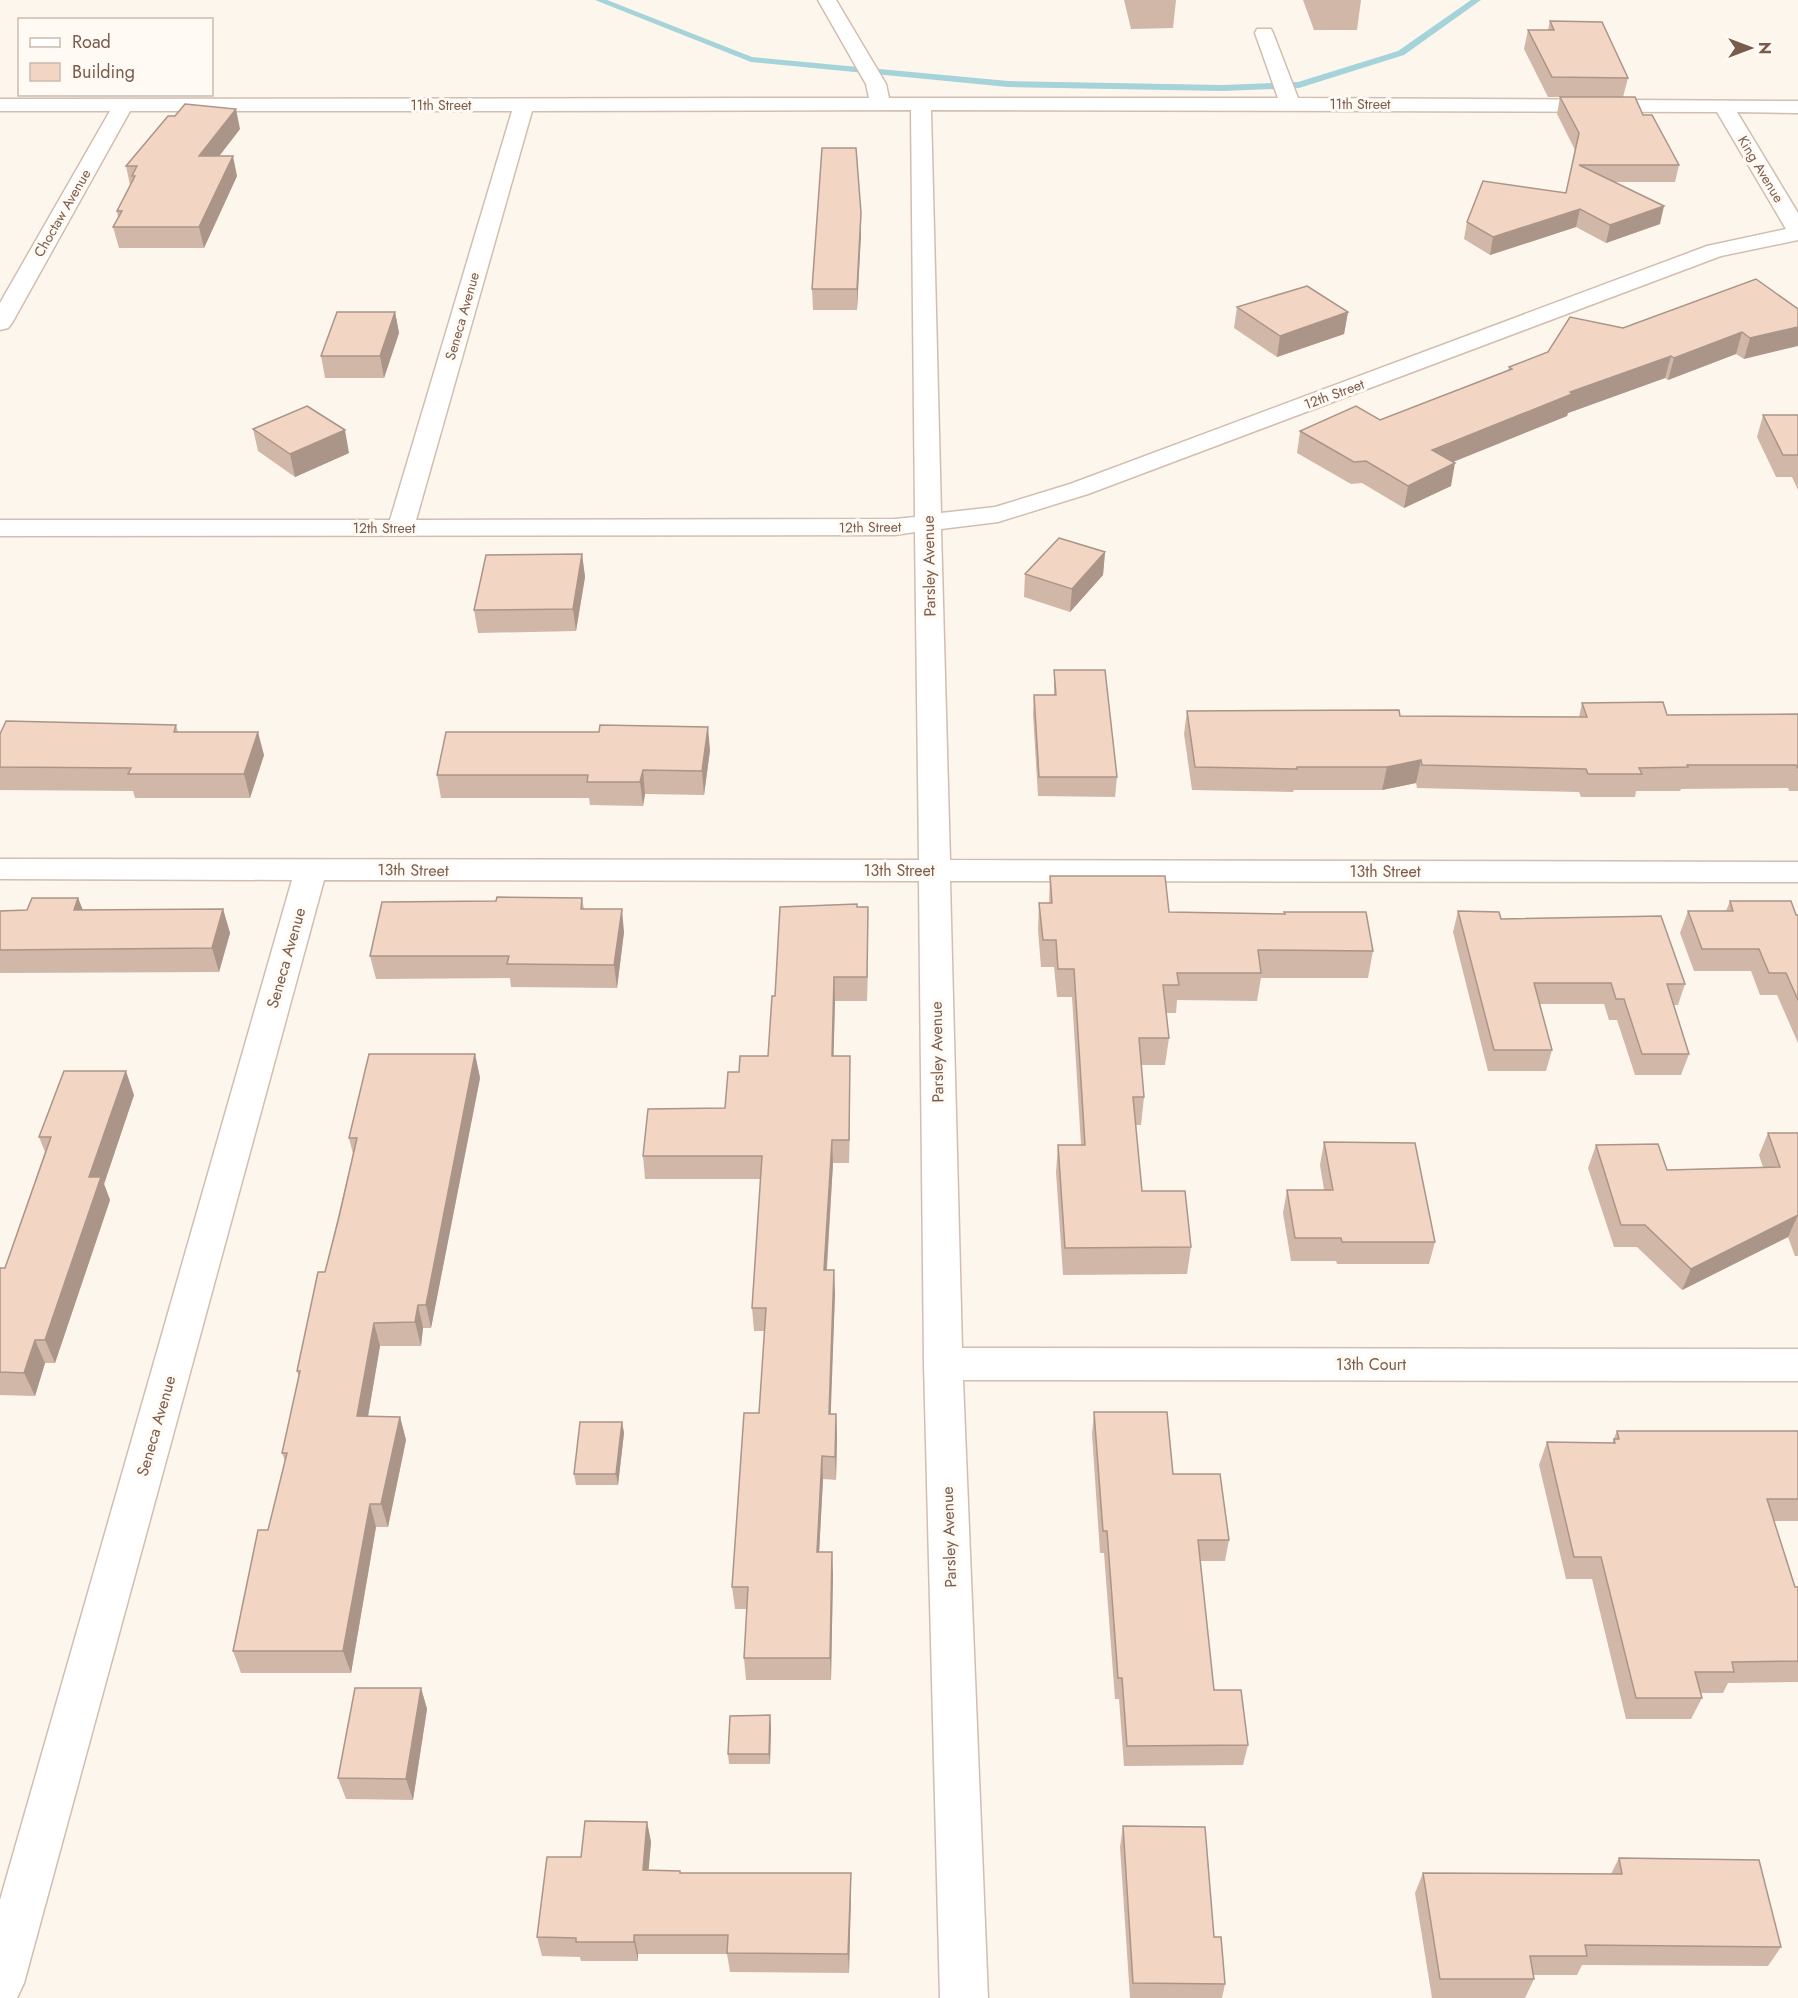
<svg xmlns="http://www.w3.org/2000/svg" width="1798" height="1998" viewBox="0 0 1798 1998" font-family="Jost,sans-serif">
  <style>
    .lines { fill: none; stroke-linecap: round; stroke-linejoin: round }
    .stream { fill: #a5d3da; fill-rule: evenodd }
    .minor-casing { stroke: #d1beb0; stroke-width: 3 }
    .minor { fill: #fff; fill-rule: evenodd }
    .wall { fill: #d1b7a8 }
    .shaded-wall { fill: #aa9588 }
    .building { fill: #f3d5c3; stroke: #aa9588; stroke-width: 1.5 }
    .labels { text-anchor: middle; dominant-baseline: central; stroke-width: 6; stroke-linejoin: round; paint-order: stroke }
    .far-street-label { font-size: 14px; fill: #7a5c4d; stroke: #fffaf3 }
    .street-label { font-size: 16px; fill: #7a5c4d; stroke: #fffaf3 }
  </style>
  <rect width="100%" height="100%" fill="#fdf6ec"/>
  <g class="lines">
    <path class="stream" d="M 595,0 L 607,0 L 752,57 L 1008,81 L 1223,85 L 1298,82 L 1398,51 L 1471,0 L 1481,0 L 1404,55 L 1299,88 L 1223,91 L 1008,87 L 751,62 Z"/>
    <g class="minor-casing">
      <path id="minor" d="M 818,0 L 836,0 L 886,84 L 889,98 L 1278,98 L 1255,33 L 1257,29 L 1271,29 L 1273,33 L 1298,98 L 1798,101 L 1798,113 L 1737,112 L 1798,213 L 1798,240 L 1721,256 L 1088,494 L 998,522 L 941,529 L 950,860 L 1798,862 L 1798,882 L 950,881 L 962,1348 L 1798,1349 L 1798,1381 L 963,1380 L 988,1998 L 940,1998 L 924,1364 L 919,881 L 324,880 L 24,1983 L 17,1998 L 0,1998 L 0,1900 L 292,880 L 0,879 L 0,859 L 919,860 L 915,532 L 895,535 L 0,536 L 0,520 L 390,520 L 512,111 L 130,111 L 12,323 L 8,328 L 0,330 L 0,303 L 110,111 L 0,111 L 0,99 L 869,98 L 866,84 ZM 911,110 L 915,517 L 895,519 L 416,520 L 532,111 ZM 931,110 L 1717,112 L 1786,229 L 1707,246 L 1070,484 L 995,507 L 941,513 Z"/>
    </g>
    <use href="#minor" class="minor"/>
  </g>
  <path class="wall" d="M 1124,0 L 1176,0 L 1173,28 L 1131,29 Z
    M 1303,0 L 1361,0 L 1357,30 L 1314,30 Z
    M 1550,21 L 1628,78 L 1623,97 L 1643,115 L 1679,165 L 1675,182 L 1615,182 L 1660,224 L 1606,243 L 1576,227 L 1490,255 L 1464,239 L 1467,222 L 1566,193 L 1575,150 L 1557,114 L 1560,97 L 1548,97 L 1524,49 L 1528,30 L 1548,30 Z
    M 240,129 L 219,156 L 237,176 L 204,248 L 119,248 L 113,227 L 118,218 L 117,211 L 130,185 L 126,166 Z
    M 861,213 L 861,234 L 857,310 L 813,310 L 812,289 Z
    M 1237,307 L 1348,312 L 1344,334 L 1277,357 L 1234,328 Z
    M 1798,309 L 1744,359 L 1736,354 L 1668,380 L 1665,378 L 1568,413 L 1567,416 L 1453,462 L 1451,486 L 1404,508 L 1362,483 L 1351,484 L 1297,453 L 1300,431 L 1380,420 L 1508,370 L 1509,367 L 1623,328 Z
    M 395,312 L 399,333 L 384,378 L 325,378 L 321,356 Z
    M 1763,415 L 1798,415 L 1798,490 L 1792,477 L 1776,477 L 1757,437 Z
    M 253,429 L 349,453 L 295,477 L 258,451 Z
    M 1105,552 L 1103,575 L 1070,612 L 1024,597 L 1025,574 Z
    M 582,554 L 585,577 L 576,631 L 478,633 L 474,610 Z
    M 1054,670 L 1117,777 L 1115,797 L 1038,796 L 1033,714 L 1034,695 L 1054,695 Z
    M 1582,703 L 1667,715 L 1798,714 L 1798,791 L 1789,791 L 1788,788 L 1681,789 L 1680,791 L 1636,791 L 1635,797 L 1581,797 L 1579,792 L 1417,788 L 1416,783 L 1382,790 L 1294,790 L 1293,792 L 1192,790 L 1184,734 L 1187,711 L 1400,716 L 1579,717 Z
    M 176,725 L 178,732 L 264,755 L 250,798 L 135,798 L 133,791 L 0,790 L 0,734 Z
    M 710,750 L 704,795 L 645,794 L 643,806 L 590,805 L 589,798 L 441,798 L 437,775 Z
    M 1050,876 L 1169,912 L 1284,914 L 1284,912 L 1373,951 L 1368,978 L 1261,978 L 1257,1001 L 1177,1000 L 1176,1013 L 1166,1013 L 1169,1038 L 1165,1065 L 1141,1065 L 1144,1097 L 1141,1125 L 1135,1125 L 1142,1191 L 1191,1247 L 1187,1274 L 1063,1275 L 1056,1172 L 1058,1145 L 1081,1145 L 1072,997 L 1057,997 L 1054,967 L 1041,967 L 1038,930 L 1039,903 L 1049,903 Z
    M 78,898 L 83,910 L 223,909 L 230,933 L 219,972 L 0,973 L 0,911 L 27,910 Z
    M 582,898 L 584,909 L 624,932 L 617,988 L 511,987 L 510,978 L 376,979 L 370,956 L 496,901 Z
    M 1730,901 L 1798,915 L 1798,1043 L 1777,995 L 1760,995 L 1751,971 L 1694,971 L 1680,933 L 1688,911 L 1726,911 Z
    M 857,907 L 868,907 L 867,1001 L 835,1001 L 833,1056 L 850,1056 L 850,1080 L 849,1163 L 833,1163 L 827,1270 L 835,1293 L 830,1414 L 836,1414 L 837,1436 L 836,1480 L 823,1479 L 819,1552 L 833,1574 L 831,1680 L 746,1680 L 744,1658 L 747,1609 L 735,1609 L 732,1587 L 759,1413 L 765,1331 L 754,1331 L 752,1308 L 761,1179 L 645,1179 L 643,1156 L 725,1108 L 739,1072 L 768,1056 L 775,996 Z
    M 1458,911 L 1501,919 L 1685,984 L 1678,1005 L 1673,1005 L 1689,1054 L 1681,1075 L 1635,1075 L 1617,1020 L 1609,1020 L 1604,1004 L 1539,1004 L 1552,1050 L 1546,1071 L 1488,1071 L 1453,932 Z
    M 475,1054 L 480,1078 L 431,1328 L 423,1328 L 421,1346 L 380,1346 L 368,1417 L 400,1417 L 406,1440 L 388,1527 L 376,1527 L 351,1673 L 241,1673 L 233,1651 L 268,1530 L 285,1461 L 282,1453 L 299,1378 L 297,1371 L 325,1272 L 353,1154 L 349,1138 Z
    M 134,1095 L 104,1184 L 110,1200 L 55,1363 L 45,1363 L 35,1396 L 0,1395 L 0,1268 L 5,1268 L 45,1152 L 39,1137 Z
    M 1768,1133 L 1798,1133 L 1798,1256 L 1795,1256 L 1788,1237 L 1682,1290 L 1637,1247 L 1614,1247 L 1588,1168 L 1596,1145 L 1667,1170 L 1763,1167 L 1759,1155 Z
    M 1324,1142 L 1435,1242 L 1429,1264 L 1337,1264 L 1336,1261 L 1291,1261 L 1283,1213 L 1287,1190 L 1324,1190 L 1320,1165 Z
    M 1094,1412 L 1173,1474 L 1229,1540 L 1225,1561 L 1200,1561 L 1214,1690 L 1248,1745 L 1243,1765 L 1124,1766 L 1119,1699 L 1115,1699 L 1104,1553 L 1100,1553 L 1092,1434 Z
    M 622,1422 L 624,1433 L 618,1485 L 576,1485 L 574,1474 Z
    M 1617,1431 L 1798,1431 L 1798,1521 L 1774,1521 L 1795,1587 L 1798,1587 L 1798,1682 L 1728,1683 L 1723,1693 L 1701,1693 L 1702,1698 L 1691,1719 L 1626,1719 L 1592,1579 L 1566,1579 L 1539,1465 L 1547,1442 L 1612,1443 Z
    M 421,1688 L 427,1709 L 413,1800 L 346,1799 L 338,1778 Z
    M 771,1726 L 770,1764 L 729,1764 L 728,1754 Z
    M 647,1822 L 651,1842 L 648,1870 L 681,1873 L 851,1893 L 849,1973 L 730,1972 L 727,1954 L 638,1954 L 638,1961 L 581,1961 L 580,1957 L 542,1956 L 537,1937 L 581,1857 Z
    M 1123,1826 L 1214,1937 L 1225,1984 L 1222,1998 L 1130,1998 L 1120,1847 Z
    M 1619,1858 L 1781,1947 L 1768,1966 L 1582,1965 L 1577,1975 L 1533,1975 L 1534,1979 L 1525,1998 L 1432,1998 L 1415,1893 L 1423,1873 L 1611,1874 Z"/>
  <path class="shaded-wall" d="M 236,109 L 240,129 L 204,176 L 199,156 Z
    M 233,156 L 237,176 L 204,248 L 199,227 Z
    M 1664,206 L 1660,224 L 1606,243 L 1610,225 Z
    M 1580,209 L 1576,227 L 1490,255 L 1493,237 Z
    M 861,213 L 861,234 L 857,310 L 857,289 Z
    M 395,312 L 399,333 L 384,378 L 380,356 Z
    M 1348,312 L 1344,334 L 1277,357 L 1280,336 Z
    M 1798,327 L 1798,346 L 1744,359 L 1750,338 Z
    M 1742,332 L 1736,354 L 1668,380 L 1674,358 Z
    M 1671,356 L 1665,378 L 1568,413 L 1567,416 L 1428,472 L 1432,450 L 1570,392 Z
    M 345,430 L 349,453 L 295,477 L 290,454 Z
    M 1455,463 L 1451,486 L 1404,508 L 1408,486 Z
    M 1105,552 L 1103,575 L 1070,612 L 1072,589 Z
    M 582,554 L 585,577 L 576,631 L 573,609 Z
    M 708,727 L 710,750 L 704,795 L 702,771 Z
    M 258,732 L 264,755 L 250,798 L 244,774 Z
    M 1421,760 L 1416,783 L 1382,790 L 1387,767 Z
    M 643,770 L 645,794 L 643,806 L 640,782 Z
    M 78,898 L 87,921 L 74,910 Z
    M 868,907 L 868,931 L 867,1001 L 867,977 Z
    M 223,909 L 230,933 L 219,972 L 212,948 Z
    M 622,909 L 624,932 L 617,988 L 614,965 Z
    M 834,977 L 835,1001 L 833,1080 L 832,1056 Z
    M 475,1054 L 480,1078 L 431,1328 L 426,1305 Z
    M 850,1056 L 850,1080 L 849,1163 L 849,1140 Z
    M 126,1071 L 134,1095 L 104,1184 L 110,1200 L 55,1363 L 45,1340 L 89,1177 Z
    M 832,1140 L 833,1163 L 825,1293 L 824,1270 Z
    M 1798,1215 L 1788,1237 L 1682,1290 L 1691,1269 Z
    M 834,1270 L 835,1293 L 830,1436 L 829,1414 Z
    M 418,1305 L 423,1328 L 421,1346 L 415,1322 Z
    M 374,1323 L 380,1346 L 364,1439 L 357,1416 Z
    M 35,1340 L 45,1363 L 35,1396 L 24,1373 Z
    M 836,1414 L 837,1436 L 836,1480 L 835,1457 Z
    M 400,1417 L 406,1440 L 388,1527 L 381,1504 Z
    M 622,1422 L 624,1433 L 618,1485 L 616,1474 Z
    M 822,1456 L 823,1479 L 818,1574 L 817,1552 Z
    M 370,1504 L 376,1527 L 351,1673 L 343,1651 Z
    M 832,1552 L 833,1574 L 831,1680 L 830,1658 Z
    M 421,1688 L 427,1709 L 413,1800 L 406,1779 Z
    M 770,1715 L 771,1726 L 770,1764 L 769,1754 Z
    M 647,1822 L 651,1842 L 647,1890 L 643,1870 Z
    M 851,1873 L 851,1893 L 849,1973 L 848,1954 Z
    M 634,1935 L 638,1954 L 638,1961 L 634,1942 Z"/>
  <path class="building" d="M 1550,21 L 1602,22 L 1628,78 L 1552,77 L 1528,30 L 1554,30 Z
    M 1560,97 L 1635,97 L 1643,115 L 1652,115 L 1679,165 L 1579,165 L 1664,206 L 1610,225 L 1580,209 L 1493,237 L 1467,222 L 1483,181 L 1566,193 L 1579,133 Z
    M 185,104 L 236,109 L 199,156 L 233,156 L 199,227 L 113,227 L 122,211 L 117,211 L 135,176 L 132,176 L 137,166 L 126,166 L 168,116 L 175,116 Z
    M 822,148 L 856,148 L 861,213 L 857,289 L 812,289 Z
    M 1756,279 L 1798,309 L 1798,327 L 1750,338 L 1742,332 L 1674,358 L 1671,356 L 1570,392 L 1572,394 L 1432,450 L 1455,463 L 1408,486 L 1366,461 L 1354,462 L 1300,431 L 1356,406 L 1380,420 L 1512,369 L 1509,367 L 1548,352 L 1570,317 L 1623,328 Z
    M 1307,286 L 1348,312 L 1280,336 L 1237,307 Z
    M 337,312 L 395,312 L 380,356 L 321,356 Z
    M 307,406 L 345,430 L 290,454 L 253,429 Z
    M 1763,415 L 1798,415 L 1798,455 L 1783,455 Z
    M 1059,538 L 1105,552 L 1072,589 L 1025,574 Z
    M 582,554 L 573,609 L 474,610 L 486,555 Z
    M 1054,670 L 1105,670 L 1117,777 L 1039,777 L 1034,695 L 1056,695 Z
    M 1663,702 L 1667,715 L 1798,714 L 1798,768 L 1796,765 L 1687,765 L 1688,767 L 1639,768 L 1642,774 L 1588,774 L 1586,769 L 1422,765 L 1421,760 L 1387,767 L 1297,767 L 1297,769 L 1195,767 L 1187,711 L 1399,710 L 1400,716 L 1587,717 L 1582,703 Z
    M 6,721 L 176,725 L 174,732 L 258,732 L 244,774 L 128,774 L 131,768 L 0,767 L 0,734 Z
    M 600,725 L 708,727 L 702,771 L 643,770 L 640,782 L 587,782 L 588,775 L 437,775 L 446,732 L 599,732 Z
    M 1050,876 L 1165,876 L 1169,912 L 1285,914 L 1284,912 L 1366,912 L 1373,951 L 1258,950 L 1261,973 L 1177,973 L 1179,985 L 1163,985 L 1169,1038 L 1139,1038 L 1144,1097 L 1133,1097 L 1142,1191 L 1185,1191 L 1191,1247 L 1065,1248 L 1058,1145 L 1085,1145 L 1074,969 L 1058,969 L 1056,940 L 1043,940 L 1039,903 L 1052,903 Z
    M 497,897 L 582,898 L 581,909 L 622,909 L 614,965 L 507,964 L 509,956 L 370,956 L 382,902 L 496,901 Z
    M 32,898 L 78,898 L 74,910 L 223,909 L 212,948 L 0,950 L 0,911 L 27,910 Z
    M 1730,901 L 1791,901 L 1796,915 L 1798,915 L 1798,1000 L 1786,973 L 1769,973 L 1759,949 L 1702,949 L 1688,911 L 1733,911 Z
    M 857,904 L 857,907 L 868,907 L 867,977 L 834,977 L 832,1056 L 850,1056 L 849,1140 L 832,1140 L 824,1270 L 834,1270 L 829,1414 L 836,1414 L 835,1457 L 822,1456 L 817,1552 L 832,1552 L 830,1658 L 744,1658 L 748,1587 L 732,1587 L 744,1413 L 759,1413 L 766,1308 L 752,1308 L 762,1156 L 643,1156 L 648,1109 L 725,1108 L 728,1072 L 739,1072 L 740,1056 L 768,1056 L 772,996 L 775,996 L 780,907 Z
    M 1458,911 L 1499,912 L 1501,919 L 1661,916 L 1685,984 L 1667,984 L 1689,1054 L 1642,1054 L 1624,999 L 1616,999 L 1611,983 L 1534,983 L 1552,1050 L 1494,1050 Z
    M 369,1054 L 475,1054 L 426,1305 L 418,1305 L 415,1322 L 374,1323 L 357,1416 L 400,1417 L 381,1504 L 370,1504 L 343,1651 L 233,1651 L 258,1530 L 268,1530 L 287,1453 L 282,1453 L 300,1371 L 297,1371 L 318,1272 L 325,1272 L 339,1217 L 357,1138 L 349,1138 Z
    M 64,1071 L 126,1071 L 89,1177 L 101,1177 L 45,1340 L 35,1340 L 24,1373 L 0,1372 L 0,1268 L 5,1268 L 51,1137 L 39,1137 Z
    M 1768,1133 L 1798,1133 L 1798,1216 L 1798,1215 L 1691,1269 L 1645,1225 L 1621,1225 L 1596,1145 L 1658,1144 L 1667,1170 L 1780,1167 Z
    M 1324,1142 L 1415,1143 L 1435,1242 L 1342,1242 L 1341,1238 L 1295,1238 L 1287,1190 L 1333,1190 Z
    M 1094,1412 L 1167,1412 L 1173,1474 L 1220,1474 L 1229,1540 L 1198,1540 L 1214,1690 L 1241,1690 L 1248,1745 L 1127,1746 L 1122,1678 L 1118,1678 L 1107,1531 L 1103,1531 Z
    M 580,1422 L 622,1422 L 616,1474 L 574,1474 Z
    M 1617,1431 L 1798,1431 L 1798,1499 L 1767,1499 L 1795,1587 L 1798,1587 L 1798,1661 L 1732,1662 L 1734,1672 L 1695,1672 L 1702,1698 L 1636,1698 L 1601,1557 L 1574,1557 L 1547,1442 L 1615,1443 L 1614,1439 L 1619,1439 Z
    M 355,1688 L 421,1688 L 406,1779 L 338,1778 Z
    M 770,1715 L 769,1754 L 728,1754 L 730,1716 Z
    M 585,1821 L 647,1822 L 643,1870 L 680,1871 L 680,1873 L 851,1873 L 848,1954 L 727,1953 L 728,1935 L 634,1935 L 634,1942 L 576,1942 L 576,1938 L 537,1937 L 547,1857 L 581,1857 Z
    M 1123,1826 L 1205,1827 L 1214,1937 L 1221,1937 L 1225,1984 L 1133,1983 Z
    M 1619,1858 L 1759,1860 L 1781,1947 L 1585,1945 L 1587,1956 L 1530,1956 L 1534,1979 L 1440,1979 L 1423,1873 L 1622,1874 Z"/>
  <g class="labels">
    <g class="far-street-label">
      <text x="1360" y="104">11th Street</text>
      <text x="441" y="105">11th Street</text>
      <text transform="translate(1761 169) rotate(59)">King Avenue</text>
      <text transform="translate(62 213) rotate(-60)">Choctaw Avenue</text>
      <text transform="translate(462 316) rotate(-74)">Seneca Avenue</text>
      <text transform="translate(1334 394) rotate(-20)">12th Street</text>
      <text transform="translate(870 527) rotate(-1)">12th Street</text>
      <text x="384" y="528">12th Street</text>
    </g>
    <g class="street-label">
      <text transform="translate(929 566) rotate(-91)">Parsley Avenue</text>
      <text transform="translate(413 870) rotate(1)">13th Street</text>
      <text x="899" y="870">13th Street</text>
      <text x="1385" y="871">13th Street</text>
      <text transform="translate(286 958) rotate(-74)">Seneca Avenue</text>
      <text transform="translate(937 1052) rotate(-91)">Parsley Avenue</text>
      <text x="1371" y="1364">13th Court</text>
      <text transform="translate(156 1426) rotate(-74)">Seneca Avenue</text>
      <text transform="translate(949 1537) rotate(-92)">Parsley Avenue</text>
    </g>
  </g>
  <rect x="18" y="18" width="195" height="78" fill="#fffaf3" stroke="#cabbb1" stroke-width="1.5"/>
  <rect x="30" y="38" width="30" height="9" fill="#ffffff" stroke="#cabbb1" stroke-width="1.5"/>
  <text x="72" y="48" font-size="18" fill="#7a5c4d">Road</text>
  <rect x="30" y="63" width="30" height="18" fill="#f3d5c3" stroke="#cabbb1" stroke-width="1.5"/>
  <text x="72" y="78" font-size="18" fill="#7a5c4d">Building</text>
  <g transform="translate(1750 48) rotate(90)" stroke="#fffaf3" stroke-width="4.5" paint-order="stroke">
  <path d="M0-4.5L10 22L0 15L-10 22Z" fill="#7a5c4d"/>
  <text y="-9" font-size="16" font-weight="bold" text-anchor="middle" fill="#7a5c4d">N</text>
  </g>
</svg>
